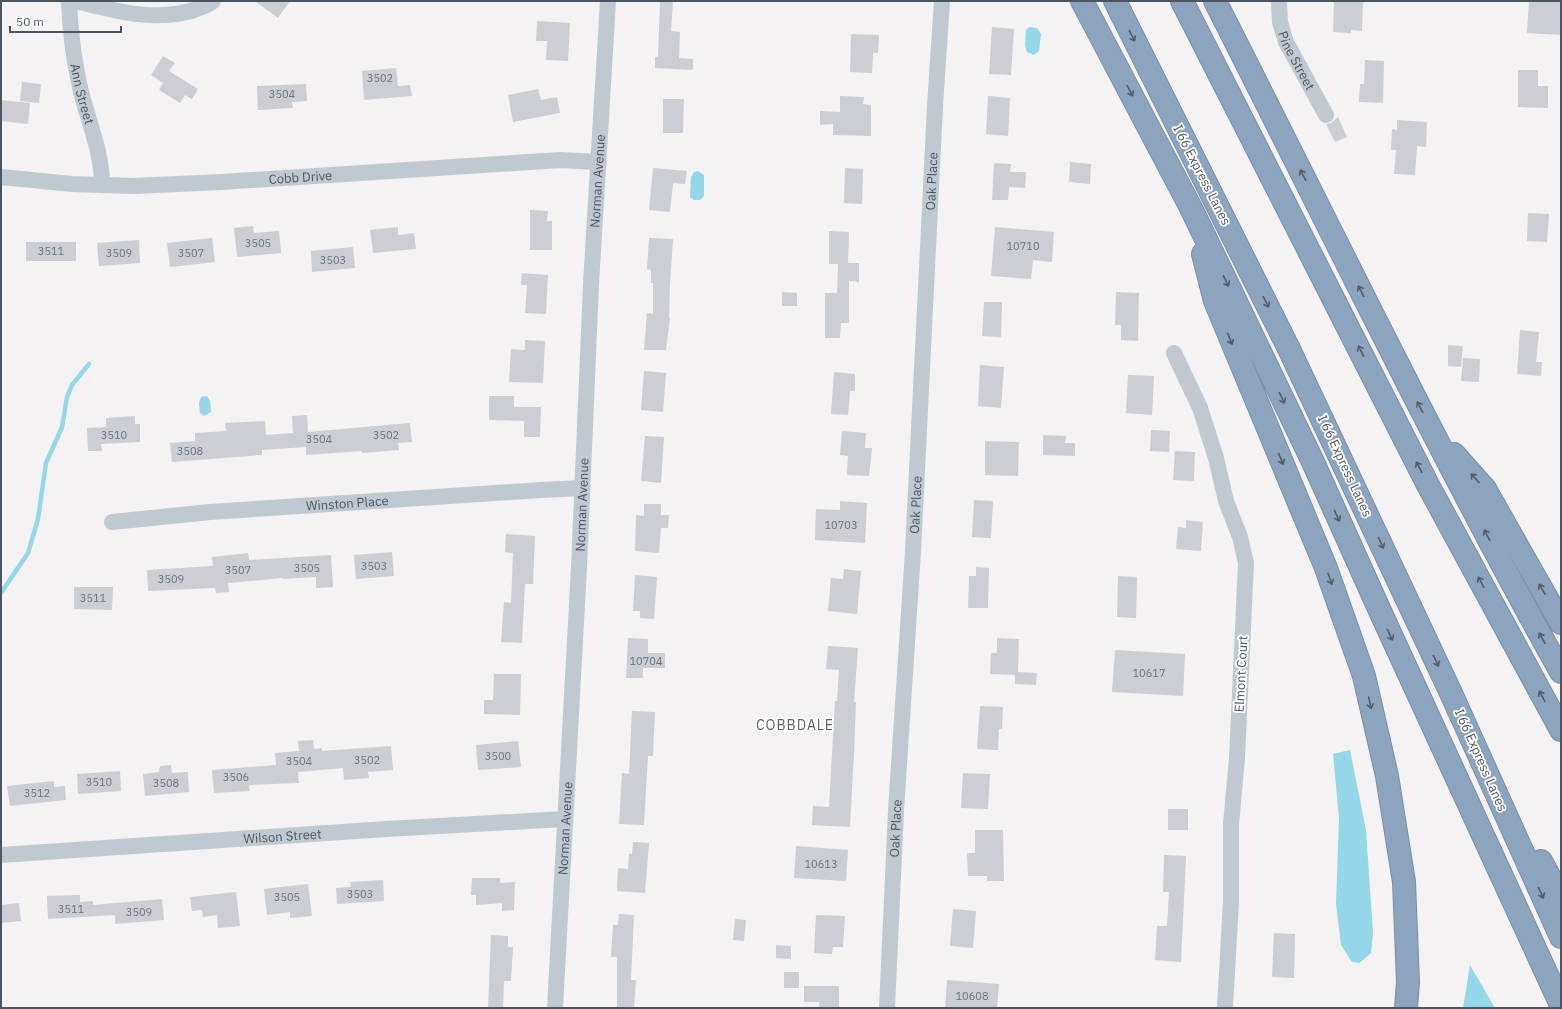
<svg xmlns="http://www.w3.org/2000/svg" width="1562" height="1009" viewBox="0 0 1562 1009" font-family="'IBM Plex Sans',sans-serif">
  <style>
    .water { fill: #93d7e9 }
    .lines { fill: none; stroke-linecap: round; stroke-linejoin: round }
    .stream { stroke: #93d7e9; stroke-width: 4.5 }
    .building { fill: #ccced4 }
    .motorway-casing { stroke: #788fa9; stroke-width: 24 }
    .minor { stroke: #c1c9d0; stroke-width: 16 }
    .motorway { stroke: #8ca4bd; stroke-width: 22 }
    .oneway { stroke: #515d68 }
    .labels { text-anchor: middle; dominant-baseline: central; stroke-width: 3.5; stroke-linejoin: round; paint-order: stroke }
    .number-label { font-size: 11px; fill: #6a737c }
    .street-label { font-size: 13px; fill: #4a555f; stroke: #fff }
    .neighbourhood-label { font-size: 14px; letter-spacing: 1px; fill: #5e6266; stroke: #fff }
  </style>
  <rect width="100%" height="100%" fill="#f4f2f2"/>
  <path class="water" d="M 1029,27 L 1037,28 L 1041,34 L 1039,51 L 1034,55 L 1027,52 L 1025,46 L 1026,30 Z
    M 698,171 L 704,175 L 704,196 L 700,200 L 694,200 L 690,197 L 691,177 L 694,172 Z
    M 207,396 L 210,401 L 211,412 L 204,416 L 200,413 L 199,403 L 201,397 Z
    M 1350,750 L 1366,830 L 1373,933 L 1371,953 L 1359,963 L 1352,962 L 1341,945 L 1336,904 L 1339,818 L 1333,754 Z
    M 1470,965 L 1495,1008 L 1463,1008 Z"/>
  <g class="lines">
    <path class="stream" d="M 1,593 L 28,553 L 38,519 L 46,463 L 62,427 L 67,397 L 72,385 L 89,364"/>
  </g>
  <path class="building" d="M 255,1 L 290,1 L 278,18 Z
    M 660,1 L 673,1 L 671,31 L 680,32 L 679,58 L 693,59 L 693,70 L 655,68 L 655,57 L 658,57 Z
    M 1334,1 L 1363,1 L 1362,31 L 1351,30 L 1351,33 L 1333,32 Z
    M 1529,1 L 1561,1 L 1561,35 L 1527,33 Z
    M 537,21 L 570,23 L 568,61 L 546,60 L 547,41 L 536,41 Z
    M 992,27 L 1014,29 L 1011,75 L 989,74 Z
    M 851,34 L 879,35 L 878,53 L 873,53 L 872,73 L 850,72 Z
    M 163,56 L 175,63 L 169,71 L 198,89 L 192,99 L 185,95 L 180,103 L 159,90 L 163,83 L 151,75 Z
    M 1365,60 L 1384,61 L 1383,103 L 1359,102 L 1360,84 L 1364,84 Z
    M 396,68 L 398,86 L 410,85 L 412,96 L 364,100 L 362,71 Z
    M 1518,70 L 1538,70 L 1538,86 L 1548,86 L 1548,108 L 1518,107 Z
    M 22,82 L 41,84 L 39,103 L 20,101 Z
    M 306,84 L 307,101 L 292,102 L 293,108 L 258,110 L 257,86 Z
    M 538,89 L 541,100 L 557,97 L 560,113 L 513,122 L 508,95 Z
    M 840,96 L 864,97 L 863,104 L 871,105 L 871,136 L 833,135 L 833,124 L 820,125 L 820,111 L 840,112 Z
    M 988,96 L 1010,98 L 1008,136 L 986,134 Z
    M 663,99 L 684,99 L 683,133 L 663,133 Z
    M 1,100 L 30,103 L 28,124 L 1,121 Z
    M 1338,117 L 1347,137 L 1335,142 L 1326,124 L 1331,123 Z
    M 1397,120 L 1427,122 L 1426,147 L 1417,146 L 1415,175 L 1394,174 L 1396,150 L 1391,150 L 1392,129 L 1397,130 Z
    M 1070,162 L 1091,164 L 1090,184 L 1069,182 Z
    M 994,163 L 1011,164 L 1010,172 L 1026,172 L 1025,188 L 1009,187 L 1008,200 L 992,200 Z
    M 653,168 L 687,171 L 685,184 L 673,183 L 670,212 L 649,210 Z
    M 845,168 L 863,169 L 862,204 L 844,203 Z
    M 530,210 L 548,211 L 547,221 L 552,221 L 552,250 L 530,250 Z
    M 1528,213 L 1549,214 L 1547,242 L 1527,241 Z
    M 253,226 L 254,233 L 279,231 L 281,253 L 237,257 L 234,228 Z
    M 398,227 L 398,235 L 414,233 L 416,249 L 373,253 L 370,230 Z
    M 995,227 L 1054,232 L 1052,262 L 1033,260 L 1031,279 L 991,276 Z
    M 829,231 L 849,232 L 848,263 L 859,263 L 859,282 L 849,281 L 849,323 L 841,323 L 840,338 L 825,338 L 825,293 L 837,293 L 838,264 L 829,264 Z
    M 212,238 L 215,262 L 170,267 L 167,243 Z
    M 649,238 L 673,239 L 670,284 L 669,318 L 670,318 L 666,350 L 644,350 L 647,313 L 653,314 L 653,283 L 651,283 L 651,270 L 647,269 Z
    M 139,240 L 140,263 L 99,266 L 97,243 Z
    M 26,242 L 76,242 L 76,261 L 26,261 Z
    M 353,247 L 355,268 L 312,272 L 311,251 Z
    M 522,273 L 548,275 L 546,314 L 525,313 L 527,285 L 521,285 Z
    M 782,292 L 797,293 L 797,306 L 782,306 Z
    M 1116,292 L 1139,293 L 1138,341 L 1121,340 L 1121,325 L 1115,325 Z
    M 984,302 L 1002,302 L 1001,337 L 982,336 Z
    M 1520,330 L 1539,332 L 1536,362 L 1542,362 L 1541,376 L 1517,374 Z
    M 525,340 L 545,341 L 543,383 L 509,382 L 511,349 L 525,350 Z
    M 1448,345 L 1463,346 L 1461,367 L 1448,366 Z
    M 1463,358 L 1480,359 L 1479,382 L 1461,381 Z
    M 980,365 L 1004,367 L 1001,408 L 978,406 Z
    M 644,371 L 666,373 L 663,412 L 641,410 Z
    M 834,372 L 855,374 L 855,391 L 850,391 L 848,415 L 831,414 Z
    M 1128,375 L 1154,376 L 1152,415 L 1126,413 Z
    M 489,396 L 514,396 L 514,407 L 541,407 L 540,437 L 524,437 L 524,421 L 489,420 Z
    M 307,415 L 308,432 L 410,423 L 412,442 L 398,443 L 399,450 L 362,453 L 362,451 L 306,455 L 306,447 L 262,450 L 262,455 L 172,462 L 170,443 L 195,441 L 195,433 L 226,431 L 225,423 L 265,421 L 266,435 L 293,433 L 292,416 Z
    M 135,416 L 135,424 L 140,424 L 140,442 L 101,444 L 102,451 L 88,451 L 87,428 L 106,427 L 106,418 Z
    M 1151,430 L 1170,431 L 1169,452 L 1150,451 Z
    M 842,431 L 866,433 L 865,448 L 872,448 L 869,476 L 847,475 L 848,456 L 840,455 Z
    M 1043,435 L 1066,436 L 1065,443 L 1075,443 L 1075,456 L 1043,455 Z
    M 645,436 L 664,437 L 661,483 L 641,481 Z
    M 985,441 L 1019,442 L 1018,476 L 985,475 Z
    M 1175,451 L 1195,452 L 1194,481 L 1173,480 Z
    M 974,500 L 993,501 L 991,538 L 972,537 Z
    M 840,501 L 867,503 L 865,543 L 815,540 L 816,509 L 840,510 Z
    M 644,504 L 661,504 L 661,515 L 669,515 L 668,528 L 661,528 L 659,553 L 635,551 L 636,515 L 644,516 Z
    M 1186,520 L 1203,522 L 1201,551 L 1176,549 L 1178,527 L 1186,528 Z
    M 506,534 L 535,536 L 533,584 L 525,584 L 522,643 L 501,642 L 504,602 L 511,603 L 513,553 L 505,552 Z
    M 392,552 L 394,576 L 356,579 L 354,555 Z
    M 248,553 L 249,560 L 331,555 L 333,587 L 316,588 L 316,577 L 283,579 L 283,578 L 228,583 L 229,592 L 216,593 L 215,588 L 148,591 L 147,570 L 213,566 L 212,557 Z
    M 976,567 L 989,568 L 988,608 L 968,608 L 969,576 L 976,576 Z
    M 844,569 L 861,571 L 857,614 L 828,611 L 831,578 L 843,579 Z
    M 635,575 L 657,577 L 654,619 L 640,618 L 640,611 L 633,611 Z
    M 1118,576 L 1137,577 L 1136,618 L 1117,617 Z
    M 74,587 L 113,587 L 112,610 L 74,609 Z
    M 628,638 L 648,639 L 648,653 L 665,653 L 665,668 L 643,668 L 643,678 L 626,678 Z
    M 997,638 L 1019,639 L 1018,672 L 1037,673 L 1036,685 L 1015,684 L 1015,675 L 990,674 L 991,653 L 997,653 Z
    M 828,646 L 858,648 L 854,702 L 856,702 L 854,753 L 850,827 L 812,825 L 813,806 L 829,807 L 835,701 L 837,701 L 839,670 L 826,669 Z
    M 1115,650 L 1185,654 L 1183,696 L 1112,692 Z
    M 494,674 L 521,674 L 520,715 L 484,714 L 484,700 L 493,700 Z
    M 980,706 L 1003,707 L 1002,729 L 999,729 L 998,750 L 977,749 Z
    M 632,711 L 655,712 L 653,756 L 648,756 L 644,825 L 619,824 L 622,773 L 629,774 Z
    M 313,740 L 314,749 L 322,748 L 322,751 L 391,746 L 393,770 L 368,772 L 369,778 L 344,780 L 343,768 L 298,772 L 299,783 L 249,785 L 250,791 L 214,793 L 212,770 L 276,765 L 275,753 L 299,751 L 298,741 Z
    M 518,741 L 521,767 L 478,770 L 476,745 Z
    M 171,765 L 172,773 L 188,772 L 189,792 L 145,796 L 143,774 L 159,772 L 160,766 Z
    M 120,771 L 121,791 L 78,794 L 77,774 Z
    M 963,773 L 990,774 L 988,809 L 961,808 Z
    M 54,781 L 54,787 L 65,786 L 66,800 L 10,806 L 7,786 Z
    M 1168,809 L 1188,809 L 1188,830 L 1168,830 Z
    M 975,830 L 1003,830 L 1004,881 L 987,881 L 987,876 L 968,876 L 967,853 L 975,853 Z
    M 633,842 L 649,843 L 645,893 L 617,891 L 618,868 L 628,869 L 629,854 L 632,854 Z
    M 796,846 L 848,850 L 846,881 L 794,878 Z
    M 1164,855 L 1186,856 L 1181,962 L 1155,960 L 1157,926 L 1167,926 L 1169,892 L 1163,892 Z
    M 472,878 L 500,878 L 500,883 L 515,882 L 514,910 L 502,911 L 502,903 L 476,905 L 476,895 L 471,895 Z
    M 383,880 L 384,901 L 337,904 L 336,888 L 351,887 L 350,882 Z
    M 308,884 L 312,916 L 290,918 L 290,912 L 267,915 L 264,889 Z
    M 236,892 L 240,926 L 218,928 L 217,915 L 203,917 L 202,910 L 192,911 L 190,897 Z
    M 80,895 L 80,902 L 93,901 L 93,905 L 162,899 L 164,920 L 115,924 L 115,915 L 48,919 L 47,896 Z
    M 19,903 L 21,921 L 1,923 L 1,905 Z
    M 953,909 L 976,911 L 973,948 L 950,946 Z
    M 619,914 L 634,915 L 631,980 L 636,980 L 634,1008 L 617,1008 L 617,957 L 611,957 L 613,925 L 618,925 Z
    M 816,915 L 845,916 L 843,947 L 833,947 L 832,954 L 814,953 Z
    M 735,919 L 746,920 L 744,941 L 733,940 Z
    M 1274,933 L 1295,934 L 1294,978 L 1272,977 Z
    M 491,935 L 508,936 L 508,947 L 513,947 L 511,981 L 504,981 L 503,1008 L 488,1008 Z
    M 776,945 L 791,946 L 791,959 L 776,958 Z
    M 784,972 L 799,972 L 799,988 L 784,988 Z
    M 947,980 L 999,984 L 997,1008 L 945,1008 Z
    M 804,986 L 839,986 L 839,1008 L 819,1008 L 819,1002 L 804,1002 Z"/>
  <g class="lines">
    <g class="motorway-casing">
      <path id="motorway" d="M 1082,1 L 1191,208 L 1313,462 L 1380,611 L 1561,1005
        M 1115,1 L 1289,349 L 1450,691 L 1561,937
        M 1182,1 L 1428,485 L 1561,730
        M 1215,1 C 1329,225 1438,452 1561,672
        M 1203,254 L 1215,301 L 1326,568 L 1364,676 L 1387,776 L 1404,882 L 1408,982 L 1406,1008
        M 1454,454 L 1485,489 L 1561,623
        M 1541,861 L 1561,898"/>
    </g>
    <g class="minor">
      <path id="s1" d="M 69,1 C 70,32 74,62 81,92 C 89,123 102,153 102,185"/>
      <path d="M 76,1 C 114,11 155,22 194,10 C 201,7 207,6 213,1"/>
      <path id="s2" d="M 1279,1 L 1280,22 L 1286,42 L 1326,115"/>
      <path id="s3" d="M 1,177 L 72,184 L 133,186 L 222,182 L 560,160 L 599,162"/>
      <path d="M 1174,353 L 1200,408 L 1216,458 L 1226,501 L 1240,537 L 1246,563 L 1237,758 L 1231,824 L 1231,901 L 1225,1008"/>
      <path id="s4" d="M 112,522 L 210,512 L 541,490 L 582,488"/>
      <path id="s5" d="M 1,855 L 386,829 L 564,819"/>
      <path id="s6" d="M 555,1008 L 579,567 L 591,284 L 608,1"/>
      <path id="s7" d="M 887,1008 L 896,811 L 913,551 L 935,106 L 942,1"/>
    </g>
    <use href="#motorway" class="motorway"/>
  </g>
  <defs><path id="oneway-shaft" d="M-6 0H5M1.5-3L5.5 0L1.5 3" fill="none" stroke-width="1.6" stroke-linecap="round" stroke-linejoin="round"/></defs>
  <g class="oneway">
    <use href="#oneway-shaft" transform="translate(1132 36) rotate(63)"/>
    <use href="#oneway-shaft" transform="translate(1130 91) rotate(62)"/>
    <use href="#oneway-shaft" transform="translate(1303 175) rotate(-117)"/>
    <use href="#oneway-shaft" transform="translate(1226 281) rotate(64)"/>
    <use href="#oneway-shaft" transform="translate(1361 291) rotate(-117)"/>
    <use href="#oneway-shaft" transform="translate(1266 302) rotate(63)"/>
    <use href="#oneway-shaft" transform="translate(1230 339) rotate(67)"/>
    <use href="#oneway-shaft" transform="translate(1361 351) rotate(-117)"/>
    <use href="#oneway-shaft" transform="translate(1282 398) rotate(64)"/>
    <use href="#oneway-shaft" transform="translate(1420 407) rotate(-117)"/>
    <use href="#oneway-shaft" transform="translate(1281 459) rotate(67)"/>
    <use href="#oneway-shaft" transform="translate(1419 467) rotate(-117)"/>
    <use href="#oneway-shaft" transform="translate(1475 478) rotate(-132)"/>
    <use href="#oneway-shaft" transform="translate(1337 516) rotate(66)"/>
    <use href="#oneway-shaft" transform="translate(1487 535) rotate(-118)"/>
    <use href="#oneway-shaft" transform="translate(1381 543) rotate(65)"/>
    <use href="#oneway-shaft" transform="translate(1330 579) rotate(71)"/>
    <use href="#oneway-shaft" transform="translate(1481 582) rotate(-118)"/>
    <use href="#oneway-shaft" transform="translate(1542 589) rotate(-120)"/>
    <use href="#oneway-shaft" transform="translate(1390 635) rotate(65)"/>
    <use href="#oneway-shaft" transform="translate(1542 638) rotate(-119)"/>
    <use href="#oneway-shaft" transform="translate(1436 661) rotate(65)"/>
    <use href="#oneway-shaft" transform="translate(1542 696) rotate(-118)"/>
    <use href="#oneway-shaft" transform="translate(1370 703) rotate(77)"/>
    <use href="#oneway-shaft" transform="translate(1541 893) rotate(66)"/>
  </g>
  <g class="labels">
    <g class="number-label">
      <text x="380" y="78">3502</text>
      <text x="282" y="94">3504</text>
      <text x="258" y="243">3505</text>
      <text x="1023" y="246">10710</text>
      <text x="51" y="251">3511</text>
      <text x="119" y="253">3509</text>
      <text x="191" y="253">3507</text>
      <text x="333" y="260">3503</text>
      <text x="114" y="435">3510</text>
      <text x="386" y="435">3502</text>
      <text x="319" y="439">3504</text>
      <text x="190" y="451">3508</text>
      <text x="841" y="525">10703</text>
      <text x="374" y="566">3503</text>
      <text x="307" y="568">3505</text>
      <text x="238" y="570">3507</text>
      <text x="171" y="579">3509</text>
      <text x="93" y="598">3511</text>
      <text x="646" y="661">10704</text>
      <text x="1149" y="673">10617</text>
      <text x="498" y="756">3500</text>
      <text x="367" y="760">3502</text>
      <text x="299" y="761">3504</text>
      <text x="236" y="777">3506</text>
      <text x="99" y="782">3510</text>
      <text x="166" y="783">3508</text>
      <text x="37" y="793">3512</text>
      <text x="821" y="864">10613</text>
      <text x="360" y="894">3503</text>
      <text x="287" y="897">3505</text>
      <text x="71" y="909">3511</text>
      <text x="139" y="912">3509</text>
      <text x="972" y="996">10608</text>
    </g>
    <g class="street-label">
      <text stroke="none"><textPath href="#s2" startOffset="63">Pine Street</textPath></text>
      <text stroke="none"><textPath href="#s1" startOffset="94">Ann Street</textPath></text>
      <text transform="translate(1202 175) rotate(63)">I 66 Express Lanes</text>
      <text stroke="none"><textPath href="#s3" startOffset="300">Cobb Drive</textPath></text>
      <text stroke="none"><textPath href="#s6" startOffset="828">Norman Avenue</textPath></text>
      <text stroke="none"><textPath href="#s7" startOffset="828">Oak Place</textPath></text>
      <text transform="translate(1345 466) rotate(65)">I 66 Express Lanes</text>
      <text stroke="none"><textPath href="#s4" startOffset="236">Winston Place</textPath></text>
      <text stroke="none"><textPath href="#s6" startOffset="504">Norman Avenue</textPath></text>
      <text stroke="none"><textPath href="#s7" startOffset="504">Oak Place</textPath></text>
      <text transform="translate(1241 674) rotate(-87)">Elmont Court</text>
      <text transform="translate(1481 760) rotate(66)">I 66 Express Lanes</text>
      <text stroke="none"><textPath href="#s6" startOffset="180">Norman Avenue</textPath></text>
      <text stroke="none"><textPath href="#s7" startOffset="180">Oak Place</textPath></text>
      <text stroke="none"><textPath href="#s5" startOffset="282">Wilson Street</textPath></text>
    </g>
    <g class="neighbourhood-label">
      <text x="795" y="725">COBBDALE</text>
    </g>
  </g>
  <rect width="1562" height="1009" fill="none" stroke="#4a555f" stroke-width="4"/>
  <path d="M10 26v6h111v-6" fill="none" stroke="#4a555f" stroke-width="2"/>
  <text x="16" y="26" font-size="12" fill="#4a555f" stroke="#ffffff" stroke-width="3" paint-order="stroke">50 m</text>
</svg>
